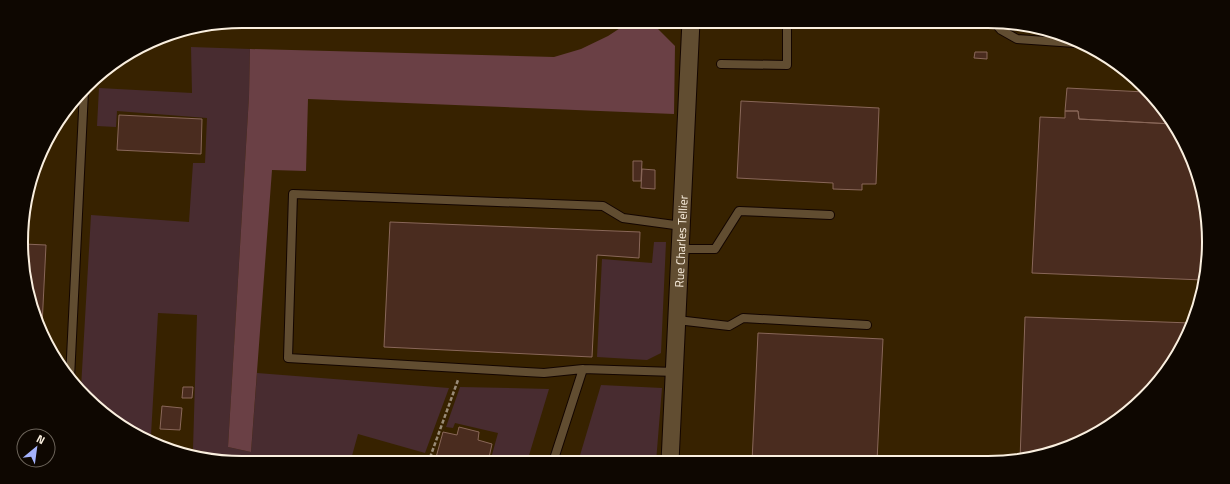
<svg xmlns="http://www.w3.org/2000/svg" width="1230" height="484" viewBox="0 0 1230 484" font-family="'Titillium Web',sans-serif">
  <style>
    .built { fill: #372200 }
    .green { fill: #482c30 }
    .forest { fill: #6a4045 }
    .building { fill: #4a2c1f; stroke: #896759 }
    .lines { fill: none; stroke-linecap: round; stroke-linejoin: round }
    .lane-casing { stroke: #130500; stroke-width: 10 }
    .street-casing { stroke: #130500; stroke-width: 19 }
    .path { stroke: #9a8c78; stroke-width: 2.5; stroke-dasharray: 4 2; stroke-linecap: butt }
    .lane { stroke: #614d31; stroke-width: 8 }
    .street { stroke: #614d31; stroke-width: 17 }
    .labels { text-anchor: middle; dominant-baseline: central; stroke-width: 4; stroke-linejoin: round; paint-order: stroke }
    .street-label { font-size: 12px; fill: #faefdf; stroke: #0e0701 }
    .rim { fill: none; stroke: #faefdf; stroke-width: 2 }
  </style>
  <rect width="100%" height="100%" fill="#2b1a00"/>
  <path class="built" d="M 242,21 L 988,21 L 1045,29 L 1123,67 L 1180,132 L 1207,213 L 1201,299 L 1172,365 L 1134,408 L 1073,446 L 1017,461 L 242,463 L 185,455 L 108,417 L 58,365 L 25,285 L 23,213 L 51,132 L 96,76 L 171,33 Z"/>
  <path class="green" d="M 191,47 L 250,49 L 249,96 L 228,447 L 251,452 L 257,373 L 449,388 L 425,453 L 358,434 L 350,463 L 255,463 L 193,449 L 197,315 L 158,313 L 151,435 L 138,432 L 108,417 L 81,388 L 91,215 L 189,222 L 193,163 L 205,163 L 207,118 L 117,111 L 116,127 L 97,126 L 99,88 L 192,93 Z
    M 654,242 L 666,242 L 661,353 L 647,360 L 597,357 L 602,259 L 652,263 Z
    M 601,385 L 662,388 L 656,462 L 578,462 Z
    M 460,387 L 549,389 L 527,462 L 490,462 L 498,433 L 455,423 L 453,428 L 446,427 Z"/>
  <path class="forest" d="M 631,21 L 650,21 L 675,46 L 674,114 L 308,99 L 306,171 L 272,170 L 251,452 L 228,447 L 249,96 L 250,49 L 554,57 L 581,49 L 608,36 Z"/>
  <path class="building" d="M 975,52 L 987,52 L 987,59 L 974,58 Z
    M 1067,88 L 1145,92 L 1173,124 L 1079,119 L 1078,111 L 1065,111 Z
    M 741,101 L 879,108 L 876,184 L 862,184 L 862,190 L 833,189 L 833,183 L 737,178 Z
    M 1065,111 L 1078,111 L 1079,119 L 1173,124 L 1180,132 L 1207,213 L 1203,280 L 1032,273 L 1040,117 L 1065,118 Z
    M 119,115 L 202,119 L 201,154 L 117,150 Z
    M 633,161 L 642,161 L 641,181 L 633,181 Z
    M 642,169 L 655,170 L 655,189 L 641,188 Z
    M 390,222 L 640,232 L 639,258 L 597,255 L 592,357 L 384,347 Z
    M 24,244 L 46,245 L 42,326 L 25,285 Z
    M 1025,317 L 1191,323 L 1172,365 L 1134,408 L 1073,446 L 1020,460 Z
    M 758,333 L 883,339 L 877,461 L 752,462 Z
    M 183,387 L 193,387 L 192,398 L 182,398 Z
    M 162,406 L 182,408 L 180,430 L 160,429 Z
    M 459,427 L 479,432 L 478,440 L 492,444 L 488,462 L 471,462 L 472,461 L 451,456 L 450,462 L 435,461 L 443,432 L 457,435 Z
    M 451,456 L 472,461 L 471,462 L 450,462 Z"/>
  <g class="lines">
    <g class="lane-casing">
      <path id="lane" d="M 994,22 L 1001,30 L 1017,39 L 1075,43
        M 224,24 L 562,24
        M 721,64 L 787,65 L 787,21
        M 680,249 L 715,249 L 739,211 L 830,215
        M 677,320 L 729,326 L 743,318 L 867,325
        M 583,369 L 544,373 L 288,358 L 293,194 L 603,206 L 623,218 L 682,226
        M 70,378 L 84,91
        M 553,462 L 583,369 L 675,372"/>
    </g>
    <g class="street-casing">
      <g id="street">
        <path id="s1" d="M 670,462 L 691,21"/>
      </g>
    </g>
    <path class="path" d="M 428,463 L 458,380"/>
    <use href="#lane" class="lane"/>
    <use href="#street" class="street"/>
  </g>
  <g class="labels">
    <g class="street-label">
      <text stroke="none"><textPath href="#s1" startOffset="221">Rue Charles Tellier</textPath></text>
    </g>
  </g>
  <path d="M0 0H1230V484H0ZM242 28H988A214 214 0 0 1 1202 242V242A214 214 0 0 1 988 456H242A214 214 0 0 1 28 242V242A214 214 0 0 1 242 28Z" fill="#0e0701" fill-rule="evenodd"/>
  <path class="rim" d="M242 28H988A214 214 0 0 1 1202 242V242A214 214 0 0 1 988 456H242A214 214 0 0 1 28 242V242A214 214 0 0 1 242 28Z"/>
  <g transform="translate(36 448) rotate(29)"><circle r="19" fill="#0e0701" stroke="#6c645a"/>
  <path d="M0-3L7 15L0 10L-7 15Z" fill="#a4b2fc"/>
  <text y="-6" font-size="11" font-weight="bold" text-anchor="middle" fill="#faefdf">N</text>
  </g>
</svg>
